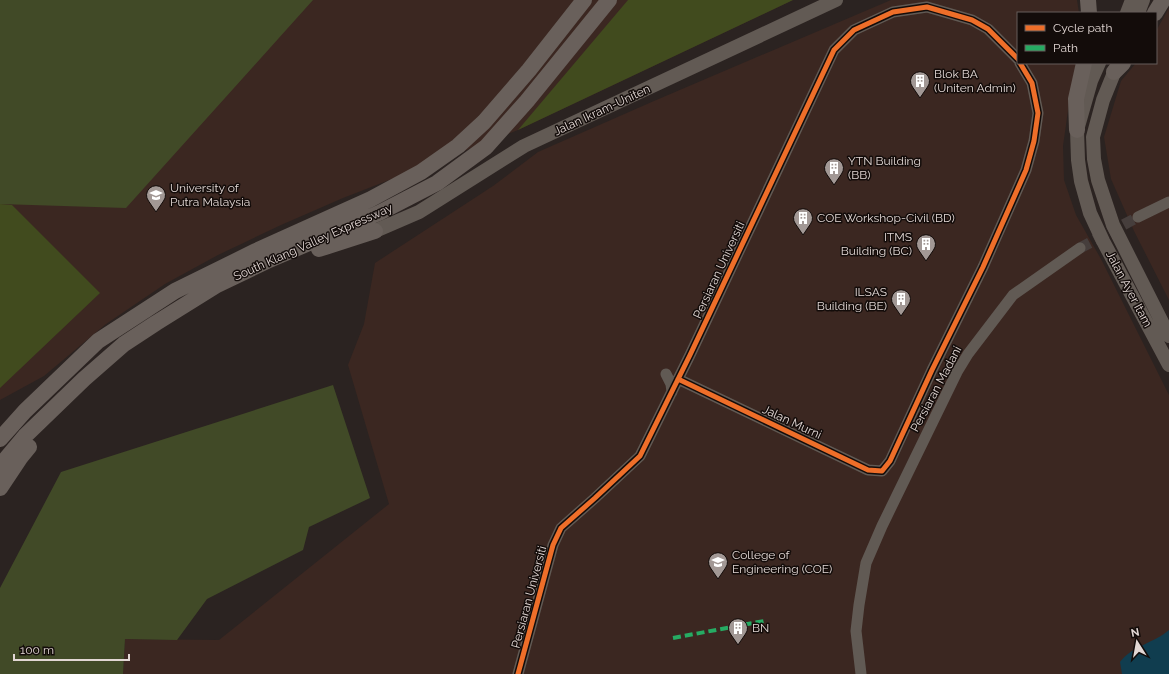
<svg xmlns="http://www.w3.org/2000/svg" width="1169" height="674" viewBox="0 0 1169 674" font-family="Raleway,sans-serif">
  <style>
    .built { fill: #3b2721 }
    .green { fill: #414a27 }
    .forest { fill: #414b1e }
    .water { fill: #103d4f }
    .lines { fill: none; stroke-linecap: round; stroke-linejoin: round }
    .minor-tunnel { stroke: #463e3c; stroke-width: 11; stroke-dasharray: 11 5.5; stroke-linecap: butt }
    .minor { stroke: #615a54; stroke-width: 11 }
    .major { stroke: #625a54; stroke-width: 14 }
    .highway { stroke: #69605b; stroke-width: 16 }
    .quiet { stroke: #26ab63; stroke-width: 4; stroke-dasharray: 8 4; stroke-linecap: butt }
    .cycleway-casing { stroke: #130c0a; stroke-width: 8 }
    .cycleway { stroke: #ee6e29; stroke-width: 5 }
    .labels { text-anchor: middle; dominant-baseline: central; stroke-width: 3; stroke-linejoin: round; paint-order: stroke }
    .poi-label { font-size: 12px; fill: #e2d7d4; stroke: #130c0a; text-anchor: start }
    .street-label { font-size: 12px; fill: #e2d7d4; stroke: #130c0a }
  </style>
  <rect width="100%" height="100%" fill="#2b2321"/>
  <path class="built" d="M 0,0 L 793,0 L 518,130 L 343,198 L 281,225 L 218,255 L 165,284 L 106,324 L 44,376 L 0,400 Z
    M 891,0 L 1077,0 L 1079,13 L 1018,13 L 1018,63 L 1076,63 L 1072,82 L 1063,146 L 1064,180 L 1076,215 L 1101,259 L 1169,395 L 1169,674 L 123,674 L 125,639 L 219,640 L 389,504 L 348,365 L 364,324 L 375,263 L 493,186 L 538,152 L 654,101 Z
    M 1169,8 L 1169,300 L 1134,231 L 1111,179 L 1104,137 L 1121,81 L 1136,63 L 1156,63 L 1156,31 Z"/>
  <path class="green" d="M 0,0 L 313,0 L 126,208 L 0,204 Z
    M 333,385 L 370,498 L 309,527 L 303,550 L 207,599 L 177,640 L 125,639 L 123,674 L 0,674 L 0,588 L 61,472 Z"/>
  <path class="forest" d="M 628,0 L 793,0 L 518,130 Z
    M 0,204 L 12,205 L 100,293 L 0,388 Z"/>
  <path class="water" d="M 1169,630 L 1169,674 L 1122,674 L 1120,662 C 1132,646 1154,643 1169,630 Z"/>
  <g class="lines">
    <path class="minor-tunnel" d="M 1080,248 L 1138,217"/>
    <path class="minor" d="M 1138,217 L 1169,202
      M 666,374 L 671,384 L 672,392
      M 678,379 L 868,470 L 882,471 L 890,461 L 932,370 L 983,267 L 1026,170 L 1034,141 L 1038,113 L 1032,83 L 1020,63
      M 518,674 L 553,545 L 561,528 L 595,498 L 640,456 L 690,355 L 834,50 L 854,30 L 893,12 L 927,7 L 972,20 L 988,29 L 1018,59
      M 861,674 L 856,631 L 859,605 L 866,563 L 882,526 L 957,372 L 968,354 L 1013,295 L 1080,248"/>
    <path class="major" d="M 1127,13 L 1132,0
      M 1138,13 L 1143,0
      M 1099,63 L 1091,81 L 1077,130 L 1078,160 L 1081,181 L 1090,213 L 1103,241 L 1169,365
      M 1118,63 L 1103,100 L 1093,137 L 1094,159 L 1098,180 L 1113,225 L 1169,336
      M 375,231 L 419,212 L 524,146 L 836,0"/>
    <path class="highway" d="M 1088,0 L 1089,13
      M 1155,13 L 1163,0
      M 1114,72 L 1123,63
      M 1077,130 L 1076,99 L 1084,63
      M 319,249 L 375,231
      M 0,439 L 25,411 L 98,341 L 175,291 L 256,251 L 371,199 L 421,172 L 458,146 L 484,122 L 529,70 L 584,0
      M 0,466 L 25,436 L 84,379 L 124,344 L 156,323 L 217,285 L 267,261 L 379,213 L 437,183 L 486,147 L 527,101 L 609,0
      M 0,488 L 20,458 L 29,447"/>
    <path class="quiet" d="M 673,638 L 764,621"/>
    <g class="cycleway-casing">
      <path id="cycleway" d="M 678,379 L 868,470 L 882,471 L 890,461 L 932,370 L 983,267 L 1026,170 L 1034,141 L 1038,113 L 1032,83 L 1020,63
        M 518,674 L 553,545 L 561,528 L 595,498 L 640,456 L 690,355 L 834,50 L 854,30 L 893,12 L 927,7 L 972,20 L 988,29 L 1018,59"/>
    </g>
    <use href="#cycleway" class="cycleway"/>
  </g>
  <defs>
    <g id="building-pin" transform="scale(1)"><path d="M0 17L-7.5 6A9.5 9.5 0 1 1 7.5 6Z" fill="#a29895" stroke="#130c0a"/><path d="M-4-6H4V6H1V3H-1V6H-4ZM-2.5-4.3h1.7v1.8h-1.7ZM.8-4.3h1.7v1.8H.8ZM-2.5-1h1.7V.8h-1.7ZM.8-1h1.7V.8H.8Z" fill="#fff"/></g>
    <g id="university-pin" transform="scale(1)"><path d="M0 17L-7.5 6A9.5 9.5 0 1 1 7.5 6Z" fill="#a29895" stroke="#130c0a"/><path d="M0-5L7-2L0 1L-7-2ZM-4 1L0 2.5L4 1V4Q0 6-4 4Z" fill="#fff"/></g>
  </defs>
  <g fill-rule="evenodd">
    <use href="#building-pin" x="920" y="81"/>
    <use href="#building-pin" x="834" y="168"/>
    <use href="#university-pin" x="156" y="195"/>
    <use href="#building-pin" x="803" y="218"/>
    <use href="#building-pin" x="926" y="244"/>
    <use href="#building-pin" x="901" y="299"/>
    <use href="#university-pin" x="718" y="562"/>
    <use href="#building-pin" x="738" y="628"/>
  </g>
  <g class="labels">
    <g class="poi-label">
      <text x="934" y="74">Blok BA<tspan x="934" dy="14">(Uniten Admin)</tspan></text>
      <text x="848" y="161">YTN Building<tspan x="848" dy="14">(BB)</tspan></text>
      <text x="170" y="188">University of<tspan x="170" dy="14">Putra Malaysia</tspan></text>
      <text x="817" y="218">COE Workshop-Civil (BD)</text>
      <text x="912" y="237" text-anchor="end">ITMS<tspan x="912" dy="14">Building (BC)</tspan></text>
      <text x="887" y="292" text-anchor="end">ILSAS<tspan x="887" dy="14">Building (BE)</tspan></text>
      <text x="732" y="555">College of<tspan x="732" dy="14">Engineering (COE)</tspan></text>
      <text x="752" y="628">BN</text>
    </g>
    <g class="street-label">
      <text transform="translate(602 110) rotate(-25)">Jalan Ikram-Uniten</text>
      <text transform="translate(313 242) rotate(-24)">South Klang Valley Expressway</text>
      <text transform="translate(719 270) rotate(-65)">Persiaran Universiti</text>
      <text transform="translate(1129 289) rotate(62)">Jalan Ayer Itam</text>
      <text transform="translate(936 389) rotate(-62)">Persiaran Madani</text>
      <text transform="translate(792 422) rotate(25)">Jalan Murni</text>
      <text transform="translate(529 597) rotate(-75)">Persiaran Universiti</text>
    </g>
  </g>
  <rect x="1017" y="12" width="140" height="52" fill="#130c0a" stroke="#665d5b"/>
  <rect x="1025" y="25" width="20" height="6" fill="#ee6e29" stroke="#665d5b"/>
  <text x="1053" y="32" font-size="12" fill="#e2d7d4">Cycle path</text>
  <rect x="1025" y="45" width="20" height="6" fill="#26ab63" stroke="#665d5b"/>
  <text x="1053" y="52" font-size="12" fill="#e2d7d4">Path</text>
  <g transform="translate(1137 642) rotate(349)" stroke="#130c0a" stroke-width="3" paint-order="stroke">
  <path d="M0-3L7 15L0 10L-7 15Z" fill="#e2d7d4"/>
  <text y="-6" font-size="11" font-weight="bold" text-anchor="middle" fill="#e2d7d4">N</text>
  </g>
  <path d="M14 654v6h115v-6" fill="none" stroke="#e2d7d4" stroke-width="2"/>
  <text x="20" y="654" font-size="12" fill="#e2d7d4" stroke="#130c0a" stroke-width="3" paint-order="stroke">100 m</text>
</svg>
